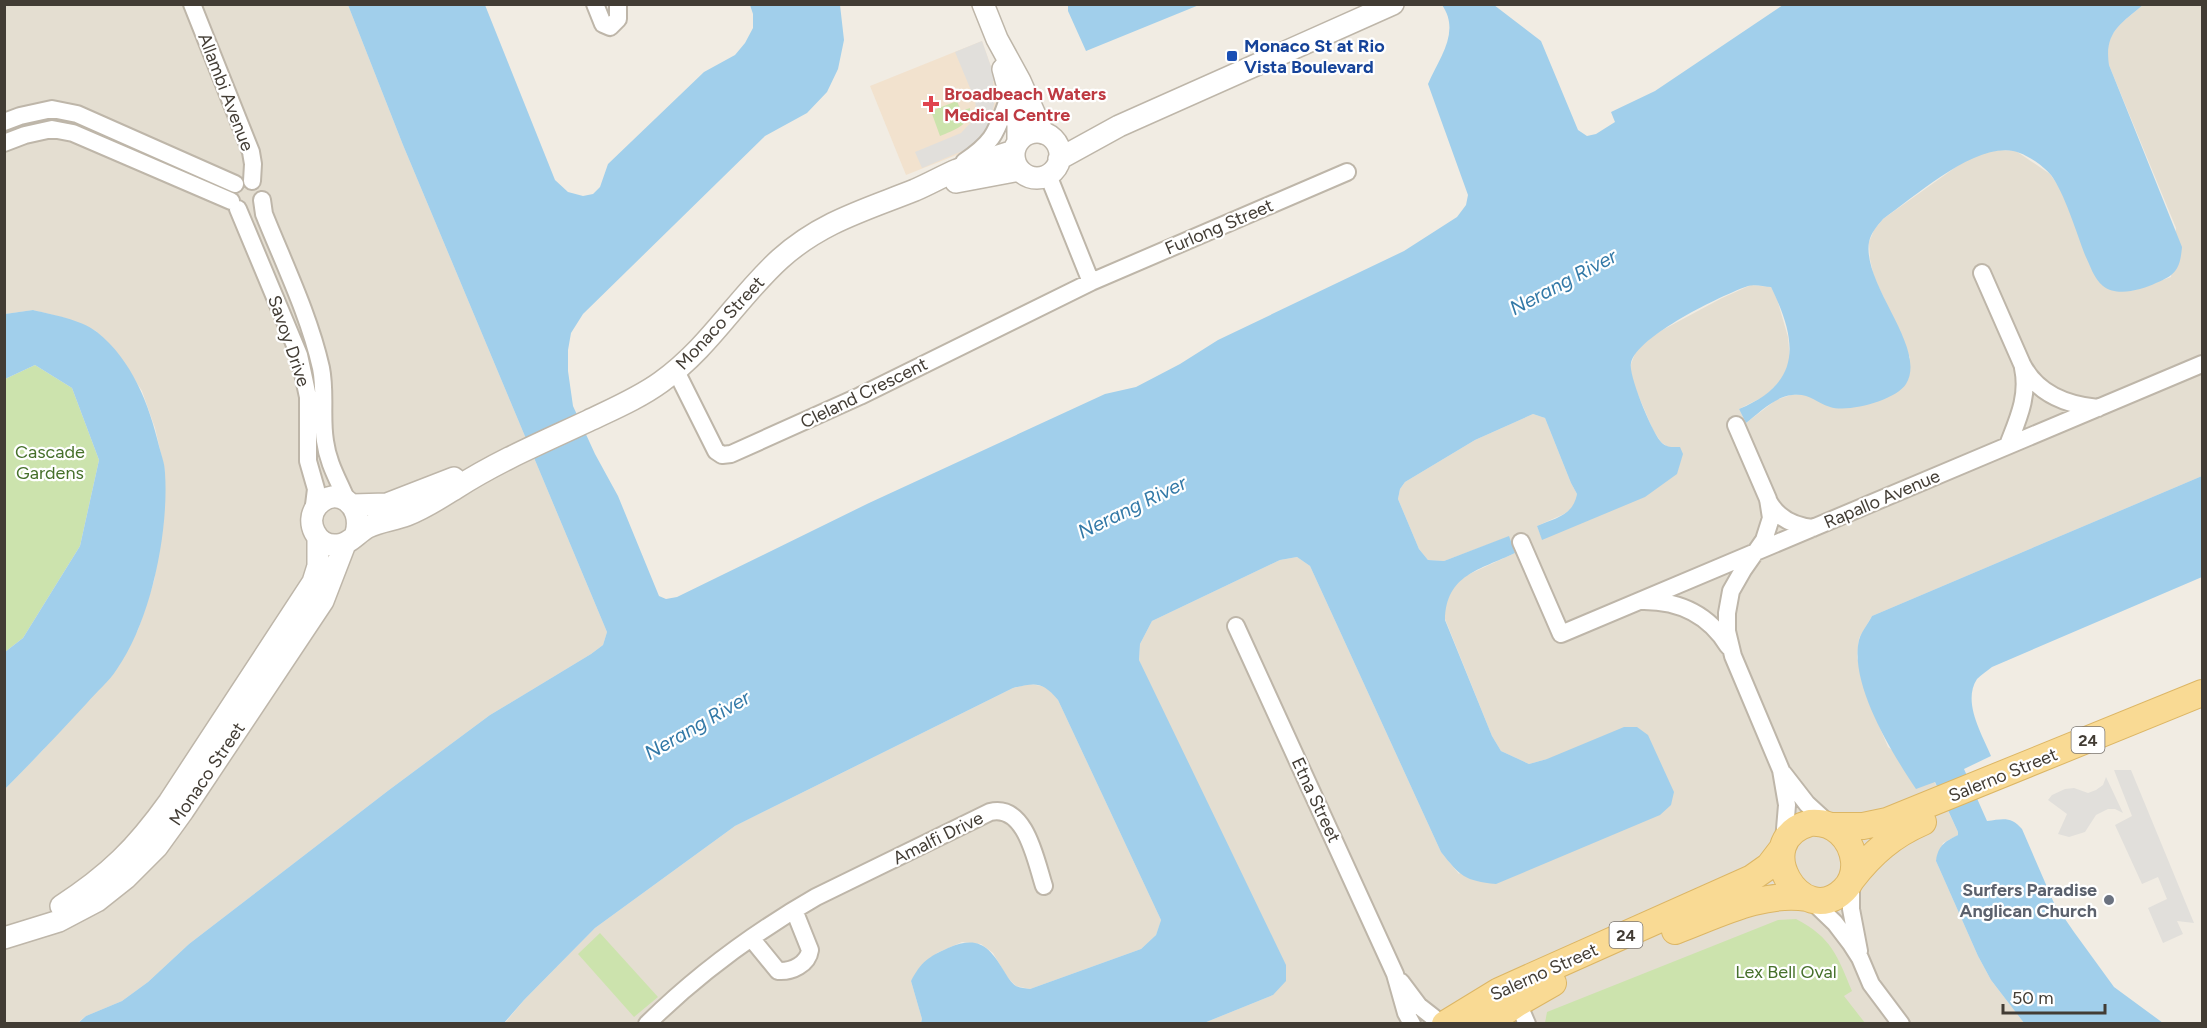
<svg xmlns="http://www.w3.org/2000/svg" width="2207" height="1028" viewBox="0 0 2207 1028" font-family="Figtree,sans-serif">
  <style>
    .residential { fill: #e4ded1 }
    .commercial { fill: #f2e2ce }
    .green { fill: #cce3ad }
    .parking { fill: #e1dfdb }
    .water { fill: #a1cfeb }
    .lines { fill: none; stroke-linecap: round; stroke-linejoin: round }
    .minor-casing { stroke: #beb6a9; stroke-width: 20 }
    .tertiary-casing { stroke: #beb6a9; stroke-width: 24 }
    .primary-casing { stroke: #dcb665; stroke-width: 28 }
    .minor { stroke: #fff; stroke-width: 16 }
    .tertiary { stroke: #fff; stroke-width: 21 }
    .primary { stroke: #f9da94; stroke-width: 26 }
    .transit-dot { fill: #1a4fb4; stroke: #fff; stroke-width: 2 }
    .health-dot { fill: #e0444e; stroke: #fff; stroke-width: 2 }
    .worship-dot { fill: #6b7280; stroke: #fff; stroke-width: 2 }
    .labels { text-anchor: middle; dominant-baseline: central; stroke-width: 4.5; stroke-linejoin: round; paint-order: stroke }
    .shield { fill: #fff; stroke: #7b7671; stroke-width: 1.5 }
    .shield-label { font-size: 16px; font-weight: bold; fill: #423c34 }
    .transit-label { font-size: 18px; font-weight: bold; fill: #164399; stroke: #fff; text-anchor: start }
    .street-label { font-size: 18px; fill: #423c34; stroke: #fff }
    .health-label { font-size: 18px; font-weight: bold; fill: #be3a42; stroke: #fff; text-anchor: start }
    .park-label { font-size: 18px; fill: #46702b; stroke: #fff }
    .worship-label { font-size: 18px; font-weight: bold; fill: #5b616d; stroke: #fff; text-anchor: end }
    .water-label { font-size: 20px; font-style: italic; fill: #3379a7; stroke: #fff }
  </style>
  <rect width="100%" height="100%" fill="#f1ece3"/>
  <path class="residential" d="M 5,5 L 348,5 L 403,145 L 607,632 L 603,645 L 591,654 L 490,715 L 389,790 L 189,944 L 148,982 L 122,1001 L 86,1016 L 77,1023 L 5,1023 L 5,789 L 43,750 L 138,630 L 154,581 L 163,525 L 165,471 L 155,428 L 142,391 L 119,355 L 96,331 L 65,318 L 33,310 L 5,314 Z
    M 2143,5 L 2202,5 L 2202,476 L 1872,616 L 1859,638 L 1857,657 L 1869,702 L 1888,747 L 1934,781 L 1958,832 L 1958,835 L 1943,843 L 1936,861 L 1978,956 L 1991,980 L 2024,1023 L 1204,1023 L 1273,995 L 1139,660 L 1140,644 L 1152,621 L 1280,560 L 1297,557 L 1310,566 L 1441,852 L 1459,874 L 1547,759 L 1529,764 L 1501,751 L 1492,736 L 1445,619 L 1445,603 L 1451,589 L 1463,577 L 1515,553 L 1508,537 L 1444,561 L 1428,560 L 1419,549 L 1398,499 L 1400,489 L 1405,482 L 1475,440 L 1533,414 L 1545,418 L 1571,483 L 1577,494 L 1575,506 L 1564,514 L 1537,526 L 1542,539 L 1668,447 L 1661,442 L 1653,430 L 1631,378 L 1631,364 L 1636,351 L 1655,334 L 1722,298 L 1751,285 L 1771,287 L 1777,299 L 1788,337 L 1790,360 L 1783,378 L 1765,396 L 1739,409 L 1746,423 L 1776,400 L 1791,395 L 1809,395 L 1830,407 L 1910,358 L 1902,336 L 1874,277 L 1870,259 L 1869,242 L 1874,230 L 1883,219 L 1963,162 L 1984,153 L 2000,150 L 2016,151 L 2050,174 L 2131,291 L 2171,277 L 2176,228 L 2109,65 L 2106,49 L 2111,36 L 2120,24 Z
    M 1030,684 L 1047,687 L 1058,700 L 1161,920 L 1156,935 L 1141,949 L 1030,989 L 1016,986 L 1007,977 L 993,953 L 981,944 L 962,942 L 937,953 L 911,981 L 922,1019 L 921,1023 L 504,1024 L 524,1000 L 595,928 L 735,826 L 1013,688 Z"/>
  <path class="commercial" d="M 982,41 L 996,81 L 999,98 L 995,116 L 986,134 L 969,150 L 906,175 L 870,86 Z"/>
  <path class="green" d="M 957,101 L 961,111 L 970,108 C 971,125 954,130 940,136 L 931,111 Z
    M 35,365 L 72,388 L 99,460 L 80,546 L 23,638 L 5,652 L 5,379 Z
    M 1796,919 C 1832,938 1837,955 1852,991 L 1844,996 L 1865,1023 L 1545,1023 L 1547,1012 L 1778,920 Z
    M 600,933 L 658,997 L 634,1017 L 578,954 Z"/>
  <path class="parking" d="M 982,41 L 996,81 L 993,81 L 995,100 L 990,122 L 982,135 L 967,149 L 922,168 L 915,152 L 961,133 L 974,119 L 976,109 L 975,100 L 955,52 Z
    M 2114,770 L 2131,770 L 2194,923 L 2177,921 L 2183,934 L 2163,943 L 2148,908 L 2167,899 L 2158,877 L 2142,884 L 2115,825 L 2132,816 Z
    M 2106,777 L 2123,813 L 2115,809 L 2108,809 L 2096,815 L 2085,832 L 2069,837 L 2058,834 L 2067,814 L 2048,800 L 2052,795 L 2065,789 L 2074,788 L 2088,793 L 2096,790 L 2103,785 Z"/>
  <path class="water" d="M 348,5 L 485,5 L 555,180 L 568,192 L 583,196 L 593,194 L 600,187 L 608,164 L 704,72 L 735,55 L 745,43 L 753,28 L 753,14 L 750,5 L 840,5 L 844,40 L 838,69 L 827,92 L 807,113 L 765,136 L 583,314 L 571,333 L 568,350 L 568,371 L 573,406 L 595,454 L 618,496 L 659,596 L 666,599 L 677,597 L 869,503 L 1105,394 L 1136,387 L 1180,364 L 1218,340 L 1404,251 L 1457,217 L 1466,205 L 1468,195 L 1428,84 C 1439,58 1461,32 1442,5 L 1494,5 L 1541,41 L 1578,130 L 1587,136 L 1596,134 L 1615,122 L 1611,112 L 1655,91 L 1783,5 L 2143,5 C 2120,24 2104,33 2109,65 L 2182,247 C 2180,269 2176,275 2156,283 C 2141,290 2117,297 2103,286 C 2094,279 2090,265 2085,255 C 2077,234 2064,192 2051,175 C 2044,166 2025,153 2013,151 C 1973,144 1916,196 1883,219 C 1877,226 1871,233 1869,242 C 1862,285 1928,348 1906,384 C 1896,400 1849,413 1830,407 C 1815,402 1810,393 1792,395 C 1774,397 1759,413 1746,423 L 1739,409 C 1802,383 1798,342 1771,287 C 1764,287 1755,284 1748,286 C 1722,295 1637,336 1631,363 C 1628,375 1653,435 1662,443 C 1668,448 1673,447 1680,447 L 1683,454 L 1677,474 L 1645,497 L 1542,540 L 1537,526 C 1555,518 1573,516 1577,494 L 1571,483 L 1545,418 L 1533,414 L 1475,440 L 1405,482 L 1400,489 L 1398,499 L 1419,549 L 1428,560 L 1444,561 L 1509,536 L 1515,553 C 1480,570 1446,574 1445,620 L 1492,736 L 1501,751 L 1529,764 L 1547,759 L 1624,727 L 1637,727 L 1648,735 L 1674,792 L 1671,805 L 1660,815 L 1496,884 C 1465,881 1460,876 1441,852 L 1310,566 L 1297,557 L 1280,560 L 1152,621 L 1140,644 L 1139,660 L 1286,965 L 1286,981 L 1273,995 L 1204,1023 L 921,1023 L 922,1019 L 911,981 C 921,962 928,957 948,948 C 978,935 989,946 1004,971 C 1007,976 1011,983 1016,986 C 1020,988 1026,988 1030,989 L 1141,949 L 1156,935 L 1161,920 L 1058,700 C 1042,681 1035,683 1013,688 L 735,826 L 595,928 L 524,1000 L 504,1023 L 77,1024 L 86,1016 L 122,1001 L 148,982 L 189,944 L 389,790 L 490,715 L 591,654 L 603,645 L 607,632 L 403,145 Z
    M 1068,5 L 1068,4 L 1199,5 L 1086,51 L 1068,11 Z
    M 33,310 C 53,315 80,319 97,332 C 132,360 149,404 159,446 C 161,454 165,464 165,473 C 169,531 151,621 117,669 C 109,682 96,692 87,703 C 60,732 33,761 5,789 L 5,652 L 23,638 L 80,546 L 99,460 L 72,388 L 35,365 L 5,379 L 5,314 Z
    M 2202,476 L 2202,577 L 1992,667 C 1987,671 1981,675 1977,679 C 1962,702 1982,734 1991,756 L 1964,769 L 1987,821 C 2003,819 2011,816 2022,829 L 2054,903 L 2074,932 L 2114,987 L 2163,1023 L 2024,1023 L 1991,980 L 1978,956 L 1936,861 C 1938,846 1944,842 1958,835 L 1958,832 L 1935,782 L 1916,789 C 1892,753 1849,684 1859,640 C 1861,632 1868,624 1872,616 Z"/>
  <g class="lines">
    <g class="minor-casing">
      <path id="minor" d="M 192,4 L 251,152 L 253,164 L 252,181
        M 595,4 L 603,24 L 610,27 L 618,19 L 618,4
        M 4,122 L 20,116 L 52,109 L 77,114 L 235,184
        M 4,143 L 25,135 L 52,129 L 73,133 L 231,201
        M 964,162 C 997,140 996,130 1010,95
        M 1048,175 L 1091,282
        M 262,200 L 264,214 C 284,264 309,315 321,368 C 326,393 321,417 325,441 C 328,464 339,481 347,501
        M 238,209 L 299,355 L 308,397 L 308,461 L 316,489 L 313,513
        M 1982,273 L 2022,364 C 2037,394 2066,405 2098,408
        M 676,371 L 716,451 L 722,455 L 731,454 L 860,396 L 1091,282 L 1347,172
        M 1736,425 L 1768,499 L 1771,518 L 1764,540 L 1743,570 L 1731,591 L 1727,613 L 1727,631 L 1733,656 L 1781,770 L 1787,805 L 1784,841
        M 2008,445 C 2018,419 2029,396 2023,368
        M 1768,500 C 1777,518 1794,526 1813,528
        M 1521,542 L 1561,634 L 2202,364
        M 1644,601 C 1680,601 1709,615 1728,646
        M 1236,626 L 1395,974 L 1406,1013 L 1412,1024
        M 1783,773 L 1807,804 L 1830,825
        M 1851,881 L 1851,909 L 1859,951
        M 1810,899 L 1835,923 L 1851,944 L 1860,958 L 1871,984 L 1901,1024
        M 751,938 L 778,971 C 792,972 808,964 810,950 L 794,910
        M 1401,982 L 1419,1006 L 1442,1024
        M 1518,1003 L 1527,1024
        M 647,1024 C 698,974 755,932 816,897 L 990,812 C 1026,803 1036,862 1044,886"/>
    </g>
    <g class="tertiary-casing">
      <path id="tertiary" d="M 983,4 L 997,39 L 1020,81 L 1043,133
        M 1003,69 L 1018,125 L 1018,142
        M1014 155a23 23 0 1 1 46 0a23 23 0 1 1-46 0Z
        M 1059,159 L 1119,126 L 1393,4
        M 956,182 L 1019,170
        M 352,505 L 387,504 L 454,478
        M 356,533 C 364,505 336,484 317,506 C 304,522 317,547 337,545 C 349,545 357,533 368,527 C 380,521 394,520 407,515 C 425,508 440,498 456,488 C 498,461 543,442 588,421 C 613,409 639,398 661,382 C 710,347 737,298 780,259 C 821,222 865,210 915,190 C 929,184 943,176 957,170 C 976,163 995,157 1014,151
        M 61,906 C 109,875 136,848 169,802 L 313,582 L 318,566 L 318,538
        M 4,938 L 59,921 L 97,901 L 126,878 L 157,847 L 183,811 L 323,601 L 345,544"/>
    </g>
    <g class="primary-casing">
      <path id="primary" d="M 1810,823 C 1834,821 1851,838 1854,861 C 1855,872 1852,882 1844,890 C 1802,932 1747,841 1810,823 Z
        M 1832,826 L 1863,826 L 1887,821 L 2202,693
        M 1852,879 C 1872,853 1893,835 1923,822
        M 1675,931 C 1716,916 1762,891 1807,898
        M 1445,1024 L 1499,991 L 1752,878 L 1769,866 L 1782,849
        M 1486,1024 L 1518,1003 L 1553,983"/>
    </g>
    <use href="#minor" class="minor"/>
    <use href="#tertiary" class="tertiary"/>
    <use href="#primary" class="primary"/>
  </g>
  <rect class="transit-dot" x="1226" y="50" width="12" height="12" rx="3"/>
  <path class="health-dot" d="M928 95h6v6h6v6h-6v6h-6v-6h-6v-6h6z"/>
  <circle class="worship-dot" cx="2109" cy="900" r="6"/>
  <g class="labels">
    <g class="shield">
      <rect x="2071.5" y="727" width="33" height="26" rx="4.5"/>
      <rect x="1609.5" y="922" width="33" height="26" rx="4.5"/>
    </g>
    <g class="shield-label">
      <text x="2088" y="740">24</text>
      <text x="1626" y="935">24</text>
    </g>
    <g class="transit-label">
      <text x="1244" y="46">Monaco St at Rio<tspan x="1244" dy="21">Vista Boulevard</tspan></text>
    </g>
    <g class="street-label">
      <text transform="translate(226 92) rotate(69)">Allambi Avenue</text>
      <text transform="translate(1219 227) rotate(-23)">Furlong Street</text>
      <text transform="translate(720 323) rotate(-47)">Monaco Street</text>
      <text transform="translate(289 341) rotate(71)">Savoy Drive</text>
      <text transform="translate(864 393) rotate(-26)">Cleland Crescent</text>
      <text transform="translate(1882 499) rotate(-23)">Rapallo Avenue</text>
      <text transform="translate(207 774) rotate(-56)">Monaco Street</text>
      <text transform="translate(2003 775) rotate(-22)">Salerno Street</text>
      <text transform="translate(1316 800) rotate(65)">Etna Street</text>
      <text transform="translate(938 838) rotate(-26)">Amalfi Drive</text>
      <text transform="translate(1544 972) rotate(-24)">Salerno Street</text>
    </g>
    <g class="health-label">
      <text x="944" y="94">Broadbeach Waters<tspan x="944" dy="21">Medical Centre</tspan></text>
    </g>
    <g class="park-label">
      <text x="50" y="452">Cascade<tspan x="50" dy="21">Gardens</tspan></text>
      <text x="1786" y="972">Lex Bell Oval</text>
    </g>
    <g class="worship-label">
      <text x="2097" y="890">Surfers Paradise<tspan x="2097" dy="21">Anglican Church</tspan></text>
    </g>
    <g class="water-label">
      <text transform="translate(1563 282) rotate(-28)">Nerang River</text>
      <text transform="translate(1132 507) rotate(-26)">Nerang River</text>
      <text transform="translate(697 725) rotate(-30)">Nerang River</text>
    </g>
  </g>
  <rect width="2207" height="1028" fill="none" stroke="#423c34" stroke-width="12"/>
  <path d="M2003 1004v9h102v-9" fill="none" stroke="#423c34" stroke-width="3"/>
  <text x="2012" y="1004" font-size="18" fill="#423c34" stroke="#ffffff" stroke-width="4.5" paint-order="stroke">50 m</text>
</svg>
